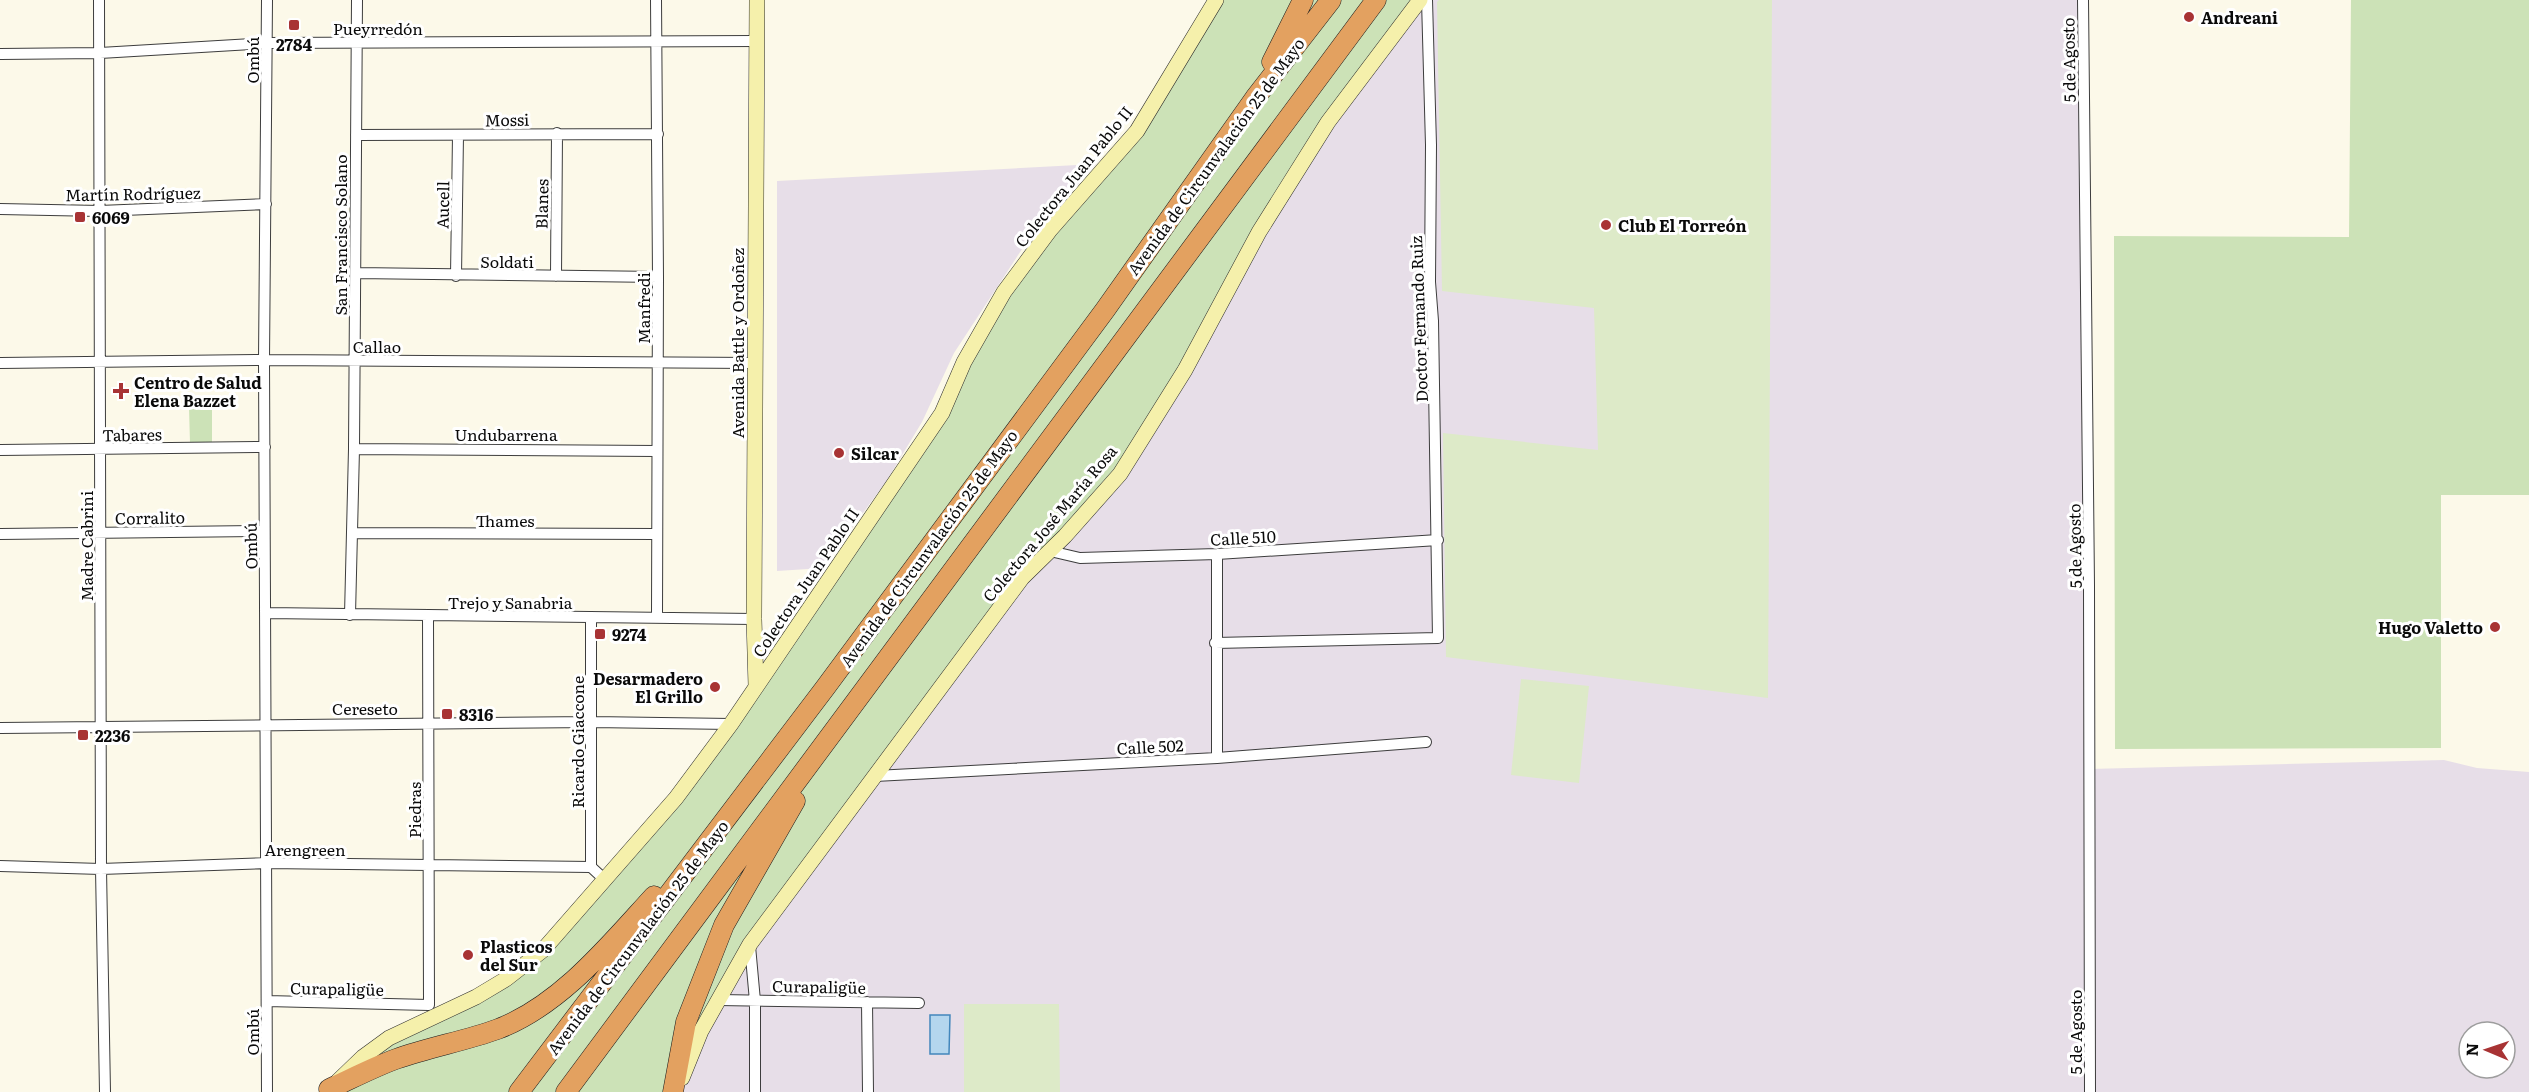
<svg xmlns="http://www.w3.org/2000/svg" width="2529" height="1092" viewBox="0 0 2529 1092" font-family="Literata,serif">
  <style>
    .industrial { fill: #e7dee8; fill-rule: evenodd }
    .green { fill: #cce2b7 }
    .pitch { fill: #ddeac8 }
    .water { fill: #b4d6ee; stroke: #4387bc; stroke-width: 1.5 }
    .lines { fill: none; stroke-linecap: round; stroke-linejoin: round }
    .street-casing { stroke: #3d3d3d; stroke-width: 12 }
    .secondary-casing { stroke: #2c2c2c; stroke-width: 16 }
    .highway-casing { stroke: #1b1b1b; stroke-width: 21 }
    .street { stroke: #fff; stroke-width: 10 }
    .secondary { stroke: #f5f0ab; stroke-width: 15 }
    .highway { stroke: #e3a160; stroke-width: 20 }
    .poi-dot { fill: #a83334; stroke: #fff; stroke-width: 2 }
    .labels { text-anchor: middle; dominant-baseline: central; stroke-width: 6; stroke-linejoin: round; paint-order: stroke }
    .poi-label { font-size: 16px; font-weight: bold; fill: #0a0a0a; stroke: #fff; text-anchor: start }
    .street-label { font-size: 16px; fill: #0a0a0a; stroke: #fff }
  </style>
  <rect width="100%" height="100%" fill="#fcf9e9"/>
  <path class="industrial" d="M 1420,0 L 2083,0 L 2089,769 L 2444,760 L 2477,768 L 2529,772 L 2529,1092 L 676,1092 L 734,972 L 1259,232 ZM 2469,1032 L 2505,1032 L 2505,1068 L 2469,1068 Z
    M 1096,164 L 1024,246 L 954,353 L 922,422 L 887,480 L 823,568 L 777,571 L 777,181 Z"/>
  <path class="green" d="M 1216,0 L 1420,0 L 1328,122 L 1120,474 L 1022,578 L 750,944 L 676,1092 L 326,1092 L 363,1057 L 506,979 L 676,798 L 942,413 L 1004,292 L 1137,131 Z
    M 2351,0 L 2529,0 L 2529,495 L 2441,495 L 2441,748 L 2115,749 L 2114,236 L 2349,237 Z
    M 189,408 L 212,408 L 212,442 L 190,443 Z"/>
  <path class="pitch" d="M 1439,0 L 1772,0 L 1768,698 L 1446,657 L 1443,433 L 1598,450 L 1594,308 L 1442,291 L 1437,2 Z
    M 1521,679 L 1589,686 L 1579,783 L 1511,775 Z
    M 964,1004 L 1059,1004 L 1060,1092 L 964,1092 Z"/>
  <path class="water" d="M 930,1015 L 950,1015 L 949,1054 L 930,1054 Z"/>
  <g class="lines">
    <g class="street-casing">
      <path id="street" d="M 99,0 L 101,869 L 105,1092
        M 267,0 L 264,360 L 267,1092
        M 656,0 L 658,277 L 657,617
        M 2083,0 L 2089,585 L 2090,1092
        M 0,54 L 100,53 L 267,43 L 757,41
        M 356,135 L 658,134
        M 0,209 L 100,211 L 266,204
        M 356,273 L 658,277
        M 456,276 L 458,135
        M 556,276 L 557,133
        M 0,363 L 264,360 L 755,363
        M 354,449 L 657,451
        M 0,450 L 265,447
        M 353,533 L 657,534
        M 0,534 L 264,531
        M 1050,551 L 1080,558 L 1217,554 L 1438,540
        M 266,613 L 754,619
        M 350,615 L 354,449 L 357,0
        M 428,616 L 429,1005
        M 591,617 L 591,867
        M 1215,643 L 1438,638 L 1433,321 L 1430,282 L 1431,145 L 1427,0
        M 0,728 L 592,722 L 731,724
        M 1217,758 L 1217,554
        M 875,776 L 1217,758 L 1426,742
        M 0,866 L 101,869 L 267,863 L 591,867 L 604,879
        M 750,946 L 755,1001 L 755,1092
        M 719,1000 L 919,1003
        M 267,1001 L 429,1005
        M 867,1002 L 868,1092"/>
    </g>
    <g class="secondary-casing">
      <path id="secondary" d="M 756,686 L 754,619 L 757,0
        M 682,1078 L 701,1031 L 750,944 L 1022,578 L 1065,536 L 1120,474 L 1185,370 L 1259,232 L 1328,122 L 1420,0
        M 338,1081 L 363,1057 L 389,1038 L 476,997 L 506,979 L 543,950 L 676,798 L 731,724 L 942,413 L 964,362 L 1004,292 L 1050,230 L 1137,131 L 1216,0"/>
    </g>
    <g class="highway-casing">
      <path id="highway" d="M 1272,62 L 1303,0
        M 329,1089 C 351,1079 374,1067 396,1059 C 430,1047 465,1041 498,1029 C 561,1005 610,944 654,896
        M 519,1092 L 825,688 L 1105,310 L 1255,98 L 1331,0
        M 566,1092 L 1376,0
        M 673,1092 L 686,1022 L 724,925 L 795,801"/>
    </g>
    <use href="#street" class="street"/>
    <use href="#secondary" class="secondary"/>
    <use href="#highway" class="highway"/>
  </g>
  <g class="poi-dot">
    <circle cx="2189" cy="17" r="6"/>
    <rect x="288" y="19" width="12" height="12" rx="3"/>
    <rect x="74" y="211" width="12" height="12" rx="3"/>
    <circle cx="1606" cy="225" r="6"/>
    <path d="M118 382h6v6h6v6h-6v6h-6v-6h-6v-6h6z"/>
    <circle cx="839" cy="453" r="6"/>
    <circle cx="2495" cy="627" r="6"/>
    <rect x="594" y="628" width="12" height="12" rx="3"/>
    <circle cx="715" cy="687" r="6"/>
    <rect x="441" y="708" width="12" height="12" rx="3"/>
    <rect x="77" y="729" width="12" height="12" rx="3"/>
    <circle cx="468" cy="955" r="6"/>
  </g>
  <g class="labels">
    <g class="poi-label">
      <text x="2201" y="17">Andreani</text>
      <text x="294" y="44" text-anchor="middle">2784</text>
      <text x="92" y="217">6069</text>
      <text x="1618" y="225">Club El Torreón</text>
      <text x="134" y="382">Centro de Salud<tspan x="134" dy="18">Elena Bazzet</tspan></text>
      <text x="851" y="453">Silcar</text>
      <text x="2483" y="627" text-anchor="end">Hugo Valetto</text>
      <text x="612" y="634">9274</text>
      <text x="703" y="678" text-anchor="end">Desarmadero<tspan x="703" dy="18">El Grillo</tspan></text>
      <text x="459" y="714">8316</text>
      <text x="95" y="735">2236</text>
      <text x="480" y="946">Plasticos<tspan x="480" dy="18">del Sur</tspan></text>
    </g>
    <g class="street-label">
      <text x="378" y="28">Pueyrredón</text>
      <text transform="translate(252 60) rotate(-90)">Ombú</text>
      <text transform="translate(2068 60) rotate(-91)">5 de Agosto</text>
      <text transform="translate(507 119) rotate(-1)">Mossi</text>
      <text transform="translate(1215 156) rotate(-54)">Avenida de Circunvalación 25 de Mayo</text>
      <text transform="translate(1073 176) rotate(-51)">Colectora Juan Pablo II</text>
      <text transform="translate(133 193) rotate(-1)">Martín Rodríguez</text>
      <text transform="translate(541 204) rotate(-89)">Blanes</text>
      <text transform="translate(442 205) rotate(-89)">Aucell</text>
      <text transform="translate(340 235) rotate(-90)">San Francisco Solano</text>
      <text x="507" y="261">Soldati</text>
      <text transform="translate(643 308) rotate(-90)">Manfredi</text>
      <text transform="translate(1418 319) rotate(-92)">Doctor Fernando Ruiz</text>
      <text transform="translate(737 343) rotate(-90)">Avenida Battle y Ordoñez</text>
      <text x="377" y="346">Callao</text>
      <text transform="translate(132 434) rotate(-1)">Tabares</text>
      <text x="506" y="434">Undubarrena</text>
      <text transform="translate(150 517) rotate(-1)">Corralito</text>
      <text x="505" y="520">Thames</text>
      <text transform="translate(1049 523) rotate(-50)">Colectora José María Rosa</text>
      <text transform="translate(1243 537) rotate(-3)">Calle 510</text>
      <text transform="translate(86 546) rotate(-90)">Madre Cabrini</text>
      <text transform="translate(250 546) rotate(-91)">Ombú</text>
      <text transform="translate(2074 546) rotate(-91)">5 de Agosto</text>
      <text transform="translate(928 548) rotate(-54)">Avenida de Circunvalación 25 de Mayo</text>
      <text transform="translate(805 582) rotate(-56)">Colectora Juan Pablo II</text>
      <text x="510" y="602">Trejo y Sanabria</text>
      <text x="365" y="708">Cereseto</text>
      <text transform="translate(577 742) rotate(-90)">Ricardo Giaccone</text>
      <text transform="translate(1150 746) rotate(-3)">Calle 502</text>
      <text transform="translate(414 810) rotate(-90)">Piedras</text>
      <text x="305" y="849">Arengreen</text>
      <text transform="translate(637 937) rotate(-53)">Avenida de Circunvalación 25 de Mayo</text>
      <text transform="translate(819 986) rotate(1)">Curapaligüe</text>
      <text transform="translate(337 988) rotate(1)">Curapaligüe</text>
      <text transform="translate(252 1032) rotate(-90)">Ombú</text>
      <text transform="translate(2075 1032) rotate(-90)">5 de Agosto</text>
    </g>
  </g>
  <g transform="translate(2487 1050) rotate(272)"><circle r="28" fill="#ffffff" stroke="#9d9d9d" stroke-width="1.5"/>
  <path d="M0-4.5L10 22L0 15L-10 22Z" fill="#a83334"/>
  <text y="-9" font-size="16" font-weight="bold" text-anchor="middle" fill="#0a0a0a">N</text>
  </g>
</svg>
